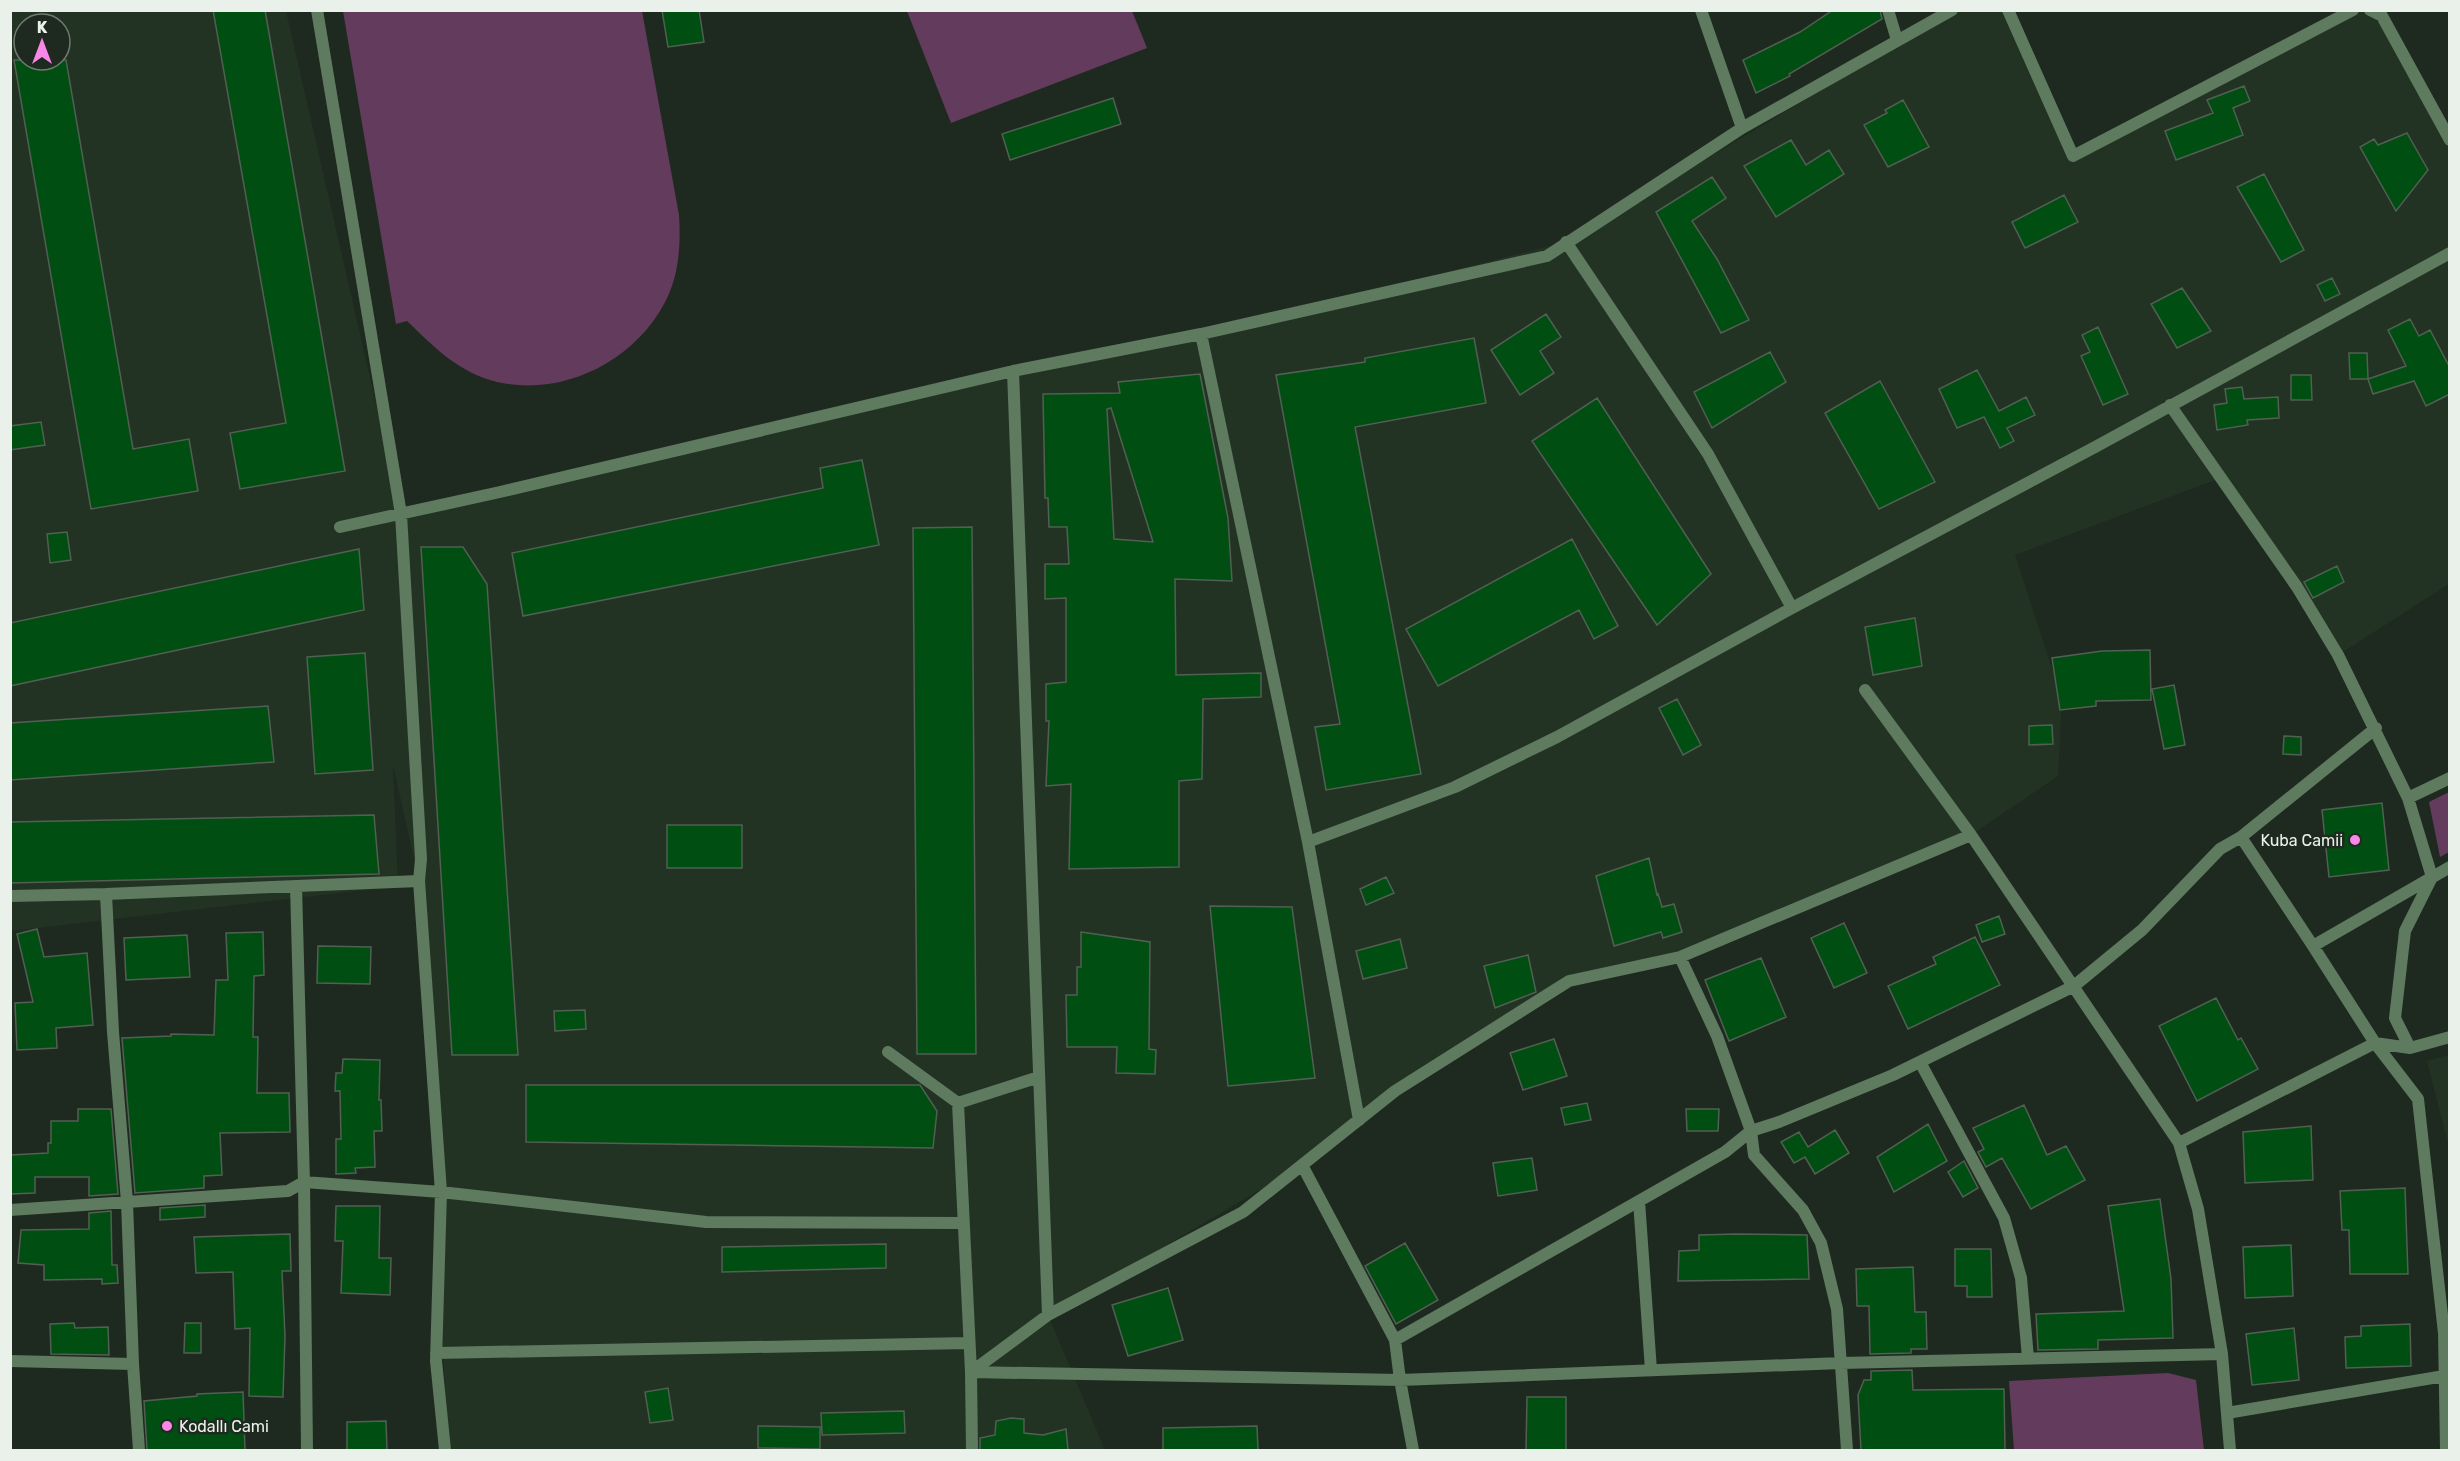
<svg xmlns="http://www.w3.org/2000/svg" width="2460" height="1461" viewBox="0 0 2460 1461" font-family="Rubik,sans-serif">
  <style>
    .built { fill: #223323; fill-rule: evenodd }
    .green { fill: #633b5c }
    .building { fill: #004e12; stroke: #525f53; stroke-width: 1.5; fill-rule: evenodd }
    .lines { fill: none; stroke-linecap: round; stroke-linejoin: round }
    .street { stroke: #5e7a5f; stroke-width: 12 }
    .poi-dot { fill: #f987e8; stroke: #1e2a1f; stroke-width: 2 }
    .labels { text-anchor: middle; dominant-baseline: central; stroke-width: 5; stroke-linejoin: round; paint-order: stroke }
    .poi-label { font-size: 16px; fill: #eaf1ea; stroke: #1e2a1f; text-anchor: end }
  </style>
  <rect width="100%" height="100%" fill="#1e2a1f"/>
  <path class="built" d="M 10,11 L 286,11 L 401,513 L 1201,334 L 1566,242 L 1955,11 L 2008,11 L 2074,155 L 2353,11 L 2370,11 L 2382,16 L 2449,140 L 2449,584 L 2338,655 L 2223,477 L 2015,555 L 2062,699 L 2058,776 L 1971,835 L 1680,957 L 1569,981 L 1359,1120 L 1302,1165 L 1048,1315 L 1105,1450 L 448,1450 L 419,881 L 393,765 L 398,886 L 11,931 ZM 24,24 L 60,24 L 60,60 L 24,60 Z
    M 2449,1055 L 2450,1055 L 2449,1147 L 2427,1061 Z"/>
  <path class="green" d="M 343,11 L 642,11 L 679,215 C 681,245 679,277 664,304 C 633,362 562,397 497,382 C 459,373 434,347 407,321 L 396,324 Z
    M 907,11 L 1132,11 L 1147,48 L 951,123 Z
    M 2449,792 L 2449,852 L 2440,857 L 2429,802 Z
    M 2168,1373 L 2196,1380 L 2204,1450 L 2014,1450 L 2009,1381 Z"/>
  <path class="building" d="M 213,10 L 265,10 L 345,471 L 240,489 L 230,433 L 286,423 Z
    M 662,10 L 699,10 L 704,42 L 668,47 Z
    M 1833,10 L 1880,10 L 1882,19 L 1789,74 L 1790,76 L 1756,93 L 1743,60 L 1800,32 Z
    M 14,60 L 66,60 L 133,449 L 189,439 L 198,491 L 91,509 Z
    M 2244,86 L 2250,101 L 2233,108 L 2243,135 L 2176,160 L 2165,131 L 2213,113 L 2207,100 Z
    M 1113,98 L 1121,124 L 1010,160 L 1002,134 Z
    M 1903,100 L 1929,147 L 1888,167 L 1864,125 L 1887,113 L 1885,110 Z
    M 2407,133 L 2428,170 L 2396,211 L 2360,147 L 2374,139 L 2378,145 Z
    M 1791,140 L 1806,165 L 1829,150 L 1844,174 L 1776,217 L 1744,166 Z
    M 2264,174 L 2304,250 L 2281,262 L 2237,187 Z
    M 1712,177 L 1726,198 L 1692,221 L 1717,259 L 1749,320 L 1721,333 L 1656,212 Z
    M 2064,195 L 2078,222 L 2025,248 L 2012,222 Z
    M 2332,278 L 2340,294 L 2325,301 L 2317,285 Z
    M 2182,288 L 2211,331 L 2177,348 L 2151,304 Z
    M 1546,314 L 1561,337 L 1540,351 L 1554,373 L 1520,395 L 1491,350 Z
    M 2410,319 L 2419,336 L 2430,330 L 2450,368 L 2450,394 L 2426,406 L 2414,381 L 2373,394 L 2368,379 L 2406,366 L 2388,330 Z
    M 2098,327 L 2128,394 L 2103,405 L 2081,356 L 2090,352 L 2082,335 Z
    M 1474,338 L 1486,403 L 1355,427 L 1421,774 L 1326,790 L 1315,727 L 1340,724 L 1276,375 L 1365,362 L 1365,358 Z
    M 1770,352 L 1786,382 L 1712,428 L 1694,392 Z
    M 2349,353 L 2367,353 L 2368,379 L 2350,379 Z
    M 1977,370 L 1999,411 L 2026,397 L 2035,415 L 2007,428 L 2014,441 L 2000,448 L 1984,417 L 1957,428 L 1939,389 Z
    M 1200,374 L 1228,518 L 1232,581 L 1175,579 L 1176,675 L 1261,673 L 1261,697 L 1203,699 L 1202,779 L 1179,781 L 1179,867 L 1069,869 L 1071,784 L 1046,786 L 1049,721 L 1046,721 L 1046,684 L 1066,682 L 1066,598 L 1045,599 L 1045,564 L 1069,564 L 1067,527 L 1049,527 L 1048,498 L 1045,498 L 1043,394 L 1120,393 L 1118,382 ZM 1111,408 L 1153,542 L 1114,539 L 1107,409 Z
    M 2291,375 L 2311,375 L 2312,400 L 2291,400 Z
    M 1880,381 L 1935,482 L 1879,509 L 1825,413 Z
    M 2242,387 L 2244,399 L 2278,397 L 2279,418 L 2247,420 L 2248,425 L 2217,430 L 2214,405 L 2227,403 L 2225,389 Z
    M 1597,398 L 1711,574 L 1657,625 L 1532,441 Z
    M 41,422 L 45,445 L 10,450 L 10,426 Z
    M 862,460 L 879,545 L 523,616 L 512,553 L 823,488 L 820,468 Z
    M 972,527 L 976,1054 L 917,1054 L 913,528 Z
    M 67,532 L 71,560 L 50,563 L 47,534 Z
    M 1572,539 L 1618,626 L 1594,639 L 1579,610 L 1438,686 L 1406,629 Z
    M 421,547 L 463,547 L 487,584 L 518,1055 L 452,1055 Z
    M 359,549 L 364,610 L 10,686 L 10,623 Z
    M 2337,566 L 2344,582 L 2313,598 L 2304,582 Z
    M 1915,618 L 1922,666 L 1873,675 L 1865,627 Z
    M 2150,650 L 2151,700 L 2096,701 L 2096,706 L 2060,710 L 2052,658 L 2102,651 Z
    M 365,653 L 373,770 L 315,774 L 307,657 Z
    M 2174,685 L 2185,745 L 2164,749 L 2152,689 Z
    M 1677,699 L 1701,745 L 1683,755 L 1659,708 Z
    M 268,706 L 274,762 L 10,780 L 10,723 Z
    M 2052,725 L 2053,744 L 2029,745 L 2029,726 Z
    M 2284,736 L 2301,737 L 2301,755 L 2283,754 Z
    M 2382,803 L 2389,870 L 2329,877 L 2322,810 Z
    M 374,815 L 379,874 L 10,883 L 10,822 Z
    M 667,825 L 742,825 L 742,868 L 667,868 Z
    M 1649,858 L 1657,895 L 1658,894 L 1662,907 L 1674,904 L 1682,932 L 1663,938 L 1661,932 L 1614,946 L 1596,876 Z
    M 1386,877 L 1394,893 L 1366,905 L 1360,889 Z
    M 1210,906 L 1292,907 L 1315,1078 L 1228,1086 Z
    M 1999,916 L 2005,934 L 1982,942 L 1976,925 Z
    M 1844,923 L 1867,973 L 1834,988 L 1811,938 Z
    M 37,929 L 44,957 L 87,953 L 93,1025 L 56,1028 L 57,1048 L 17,1050 L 15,1003 L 33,1002 L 17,934 Z
    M 263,932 L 264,975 L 254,976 L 253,1037 L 258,1037 L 257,1093 L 289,1093 L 290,1132 L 220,1133 L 222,1175 L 204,1176 L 204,1188 L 135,1193 L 122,1038 L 171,1036 L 171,1034 L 214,1035 L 216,980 L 228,980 L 226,933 Z
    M 1081,932 L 1150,942 L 1149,1049 L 1156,1050 L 1155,1074 L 1116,1073 L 1117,1047 L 1067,1047 L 1066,995 L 1077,995 L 1077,967 L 1081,967 Z
    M 187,935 L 190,977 L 126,980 L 124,938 Z
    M 1975,937 L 2000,985 L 1908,1029 L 1888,986 L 1936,964 L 1933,957 Z
    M 1400,939 L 1407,968 L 1363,979 L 1356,951 Z
    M 318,946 L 371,947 L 370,984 L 317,983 Z
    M 1528,955 L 1536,992 L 1495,1008 L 1484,966 Z
    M 1761,958 L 1786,1017 L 1729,1041 L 1705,980 Z
    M 2216,998 L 2238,1040 L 2241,1038 L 2258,1069 L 2197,1101 L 2159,1026 Z
    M 585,1010 L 586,1029 L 555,1031 L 554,1011 Z
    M 1554,1039 L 1567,1076 L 1523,1090 L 1510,1053 Z
    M 343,1059 L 380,1060 L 379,1100 L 381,1100 L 382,1131 L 374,1131 L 375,1167 L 355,1168 L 356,1173 L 336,1174 L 336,1139 L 341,1139 L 340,1091 L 335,1091 L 336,1073 L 342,1073 Z
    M 526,1085 L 920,1085 L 937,1111 L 933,1148 L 526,1142 Z
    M 1587,1103 L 1591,1120 L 1565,1125 L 1561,1108 Z
    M 2024,1105 L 2047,1155 L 2066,1146 L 2085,1180 L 2031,1209 L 2002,1158 L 1986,1167 L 1978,1152 L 1984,1149 L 1973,1128 Z
    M 78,1109 L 111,1109 L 118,1194 L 89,1196 L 89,1177 L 35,1177 L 35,1193 L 10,1194 L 10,1155 L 48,1153 L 48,1143 L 51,1143 L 51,1121 L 78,1121 Z
    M 1686,1109 L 1719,1109 L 1718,1131 L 1687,1131 Z
    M 1928,1124 L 1947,1161 L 1894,1192 L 1877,1157 Z
    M 2311,1126 L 2313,1180 L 2245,1183 L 2243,1132 Z
    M 1835,1130 L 1849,1153 L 1815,1174 L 1805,1157 L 1794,1163 L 1781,1142 L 1799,1132 L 1808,1147 Z
    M 1532,1158 L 1537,1190 L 1498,1196 L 1493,1163 Z
    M 1964,1161 L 1978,1188 L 1963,1197 L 1948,1172 Z
    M 2405,1188 L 2408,1274 L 2350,1274 L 2349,1230 L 2342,1230 L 2340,1191 Z
    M 2160,1199 L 2171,1279 L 2173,1338 L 2098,1340 L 2098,1349 L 2038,1350 L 2036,1314 L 2124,1311 L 2108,1206 Z
    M 205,1205 L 205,1217 L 160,1220 L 160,1208 Z
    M 336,1206 L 380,1206 L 379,1258 L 391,1258 L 390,1295 L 341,1293 L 343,1241 L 335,1241 Z
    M 111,1211 L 112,1265 L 117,1265 L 118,1283 L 102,1284 L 102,1279 L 44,1280 L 44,1265 L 18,1263 L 21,1230 L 89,1229 L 89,1213 Z
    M 290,1234 L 291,1271 L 282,1271 L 285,1336 L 283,1397 L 249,1396 L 250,1328 L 235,1329 L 233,1272 L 196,1273 L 194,1237 Z
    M 1736,1234 L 1807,1235 L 1809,1279 L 1678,1281 L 1679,1251 L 1699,1250 L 1699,1235 Z
    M 1405,1243 L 1438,1300 L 1396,1324 L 1365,1266 Z
    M 886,1244 L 886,1268 L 722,1272 L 722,1247 Z
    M 2291,1245 L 2293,1296 L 2245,1298 L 2243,1247 Z
    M 1955,1249 L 1991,1249 L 1992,1297 L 1967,1297 L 1967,1286 L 1955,1286 Z
    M 1913,1267 L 1915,1312 L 1926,1312 L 1927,1349 L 1911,1349 L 1911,1353 L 1870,1354 L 1869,1306 L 1857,1306 L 1856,1269 Z
    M 1168,1288 L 1183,1340 L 1128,1356 L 1112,1305 Z
    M 74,1323 L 75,1328 L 108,1327 L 109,1355 L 51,1354 L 50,1324 Z
    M 185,1323 L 201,1323 L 201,1353 L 184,1353 Z
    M 2410,1324 L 2411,1366 L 2346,1368 L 2345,1337 L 2361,1336 L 2361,1326 Z
    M 2294,1328 L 2299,1380 L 2252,1385 L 2246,1334 Z
    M 1912,1370 L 1913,1390 L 2004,1389 L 2005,1450 L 1861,1450 L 1858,1395 L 1864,1380 L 1871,1380 L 1871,1371 Z
    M 668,1388 L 673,1420 L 650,1423 L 645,1392 Z
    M 243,1392 L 245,1450 L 147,1450 L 144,1401 L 197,1396 L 197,1394 Z
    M 1527,1397 L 1566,1397 L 1566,1450 L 1526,1450 Z
    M 904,1411 L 905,1433 L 822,1435 L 821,1413 Z
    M 1011,1418 L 1024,1419 L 1024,1433 L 1043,1435 L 1066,1429 L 1068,1450 L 980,1450 L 980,1438 L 995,1435 L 996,1421 Z
    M 386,1421 L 387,1450 L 347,1450 L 347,1422 Z
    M 758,1426 L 820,1427 L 820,1449 L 758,1448 Z
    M 1257,1426 L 1258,1450 L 1163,1450 L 1163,1428 Z"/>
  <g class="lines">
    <path class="street" d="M 317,10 L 401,514 L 421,859 L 419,881
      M 1701,10 L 1742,128
      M 1888,10 L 1897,40
      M 2008,10 L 2073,156 L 2353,10
      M 2370,10 L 2382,16 L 2450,140
      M 1566,242 L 1708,454 L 1792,608
      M 1201,334 L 1308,842 L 1359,1120
      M 1013,371 L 1048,1315
      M 2170,405 L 2297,587 L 2338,655 L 2408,798 L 2432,877 L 2405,931 L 2395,1018 L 2410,1048
      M 340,527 L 500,492 L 1013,371 L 1201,334 L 1547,256 L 1742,128 L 1952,10
      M 1865,690 L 1971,835
      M 2408,798 L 2450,778
      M 2241,837 L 2313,946
      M 1308,842 L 1455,787 L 1557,737 L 1792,608 L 2097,446 L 2450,253
      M 296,886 L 304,1182 L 307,1450
      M 106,894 L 419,881 L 441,1192 L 436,1361 L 445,1450
      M 10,896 L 106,894 L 113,1032 L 127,1202 L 133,1364
      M 1680,957 L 1717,1036 L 1751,1131 L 1754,1155 L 1803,1210 L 1821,1243 L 1837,1309 L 1847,1450
      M 888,1052 L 958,1103 L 971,1372 L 1400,1380 L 1841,1363 L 2222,1354
      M 1920,1062 L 2004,1218 L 2021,1278 L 2028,1358
      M 958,1103 L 1039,1077
      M 2179,1143 L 2375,1043 L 2410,1048 L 2450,1037
      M 1302,1165 L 1395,1340 L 1400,1380 L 1413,1450
      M 1639,1201 L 1651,1370
      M 10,1210 L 288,1191 L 304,1182 L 441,1192 L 706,1222 L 963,1223
      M 1395,1340 L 1725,1152 L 1751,1131 L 1779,1122 L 1893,1075 L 2074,986 L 2142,930 L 2220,849 L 2241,837 L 2376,728
      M 436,1353 L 969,1343
      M 10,1361 L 133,1364 L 139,1450
      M 2227,1413 L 2450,1375
      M 972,1450 L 971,1372 L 1048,1315 L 1243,1212 L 1395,1091 L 1569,981 L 1680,957 L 1971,835 L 2179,1143 L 2198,1209 L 2222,1354 L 2230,1450
      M 2446,1450 L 2444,1333 L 2418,1099 L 2375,1043 L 2313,946 L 2450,867"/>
  </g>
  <g class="poi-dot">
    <circle cx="2355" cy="840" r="6"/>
    <circle cx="167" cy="1426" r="6"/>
  </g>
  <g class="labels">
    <g class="poi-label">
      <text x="2343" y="840">Kuba Camii</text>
      <text x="179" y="1426" text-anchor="start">Kodallı Cami</text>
    </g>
  </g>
  <rect width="2460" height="1461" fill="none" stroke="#eaf1ea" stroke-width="24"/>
  <g transform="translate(42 42)"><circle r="28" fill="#1e2a1f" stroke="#707a70" stroke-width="1.5"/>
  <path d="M0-4.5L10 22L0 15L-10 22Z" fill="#f987e8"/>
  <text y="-9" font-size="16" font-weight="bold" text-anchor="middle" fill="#eaf1ea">K</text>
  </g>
</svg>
